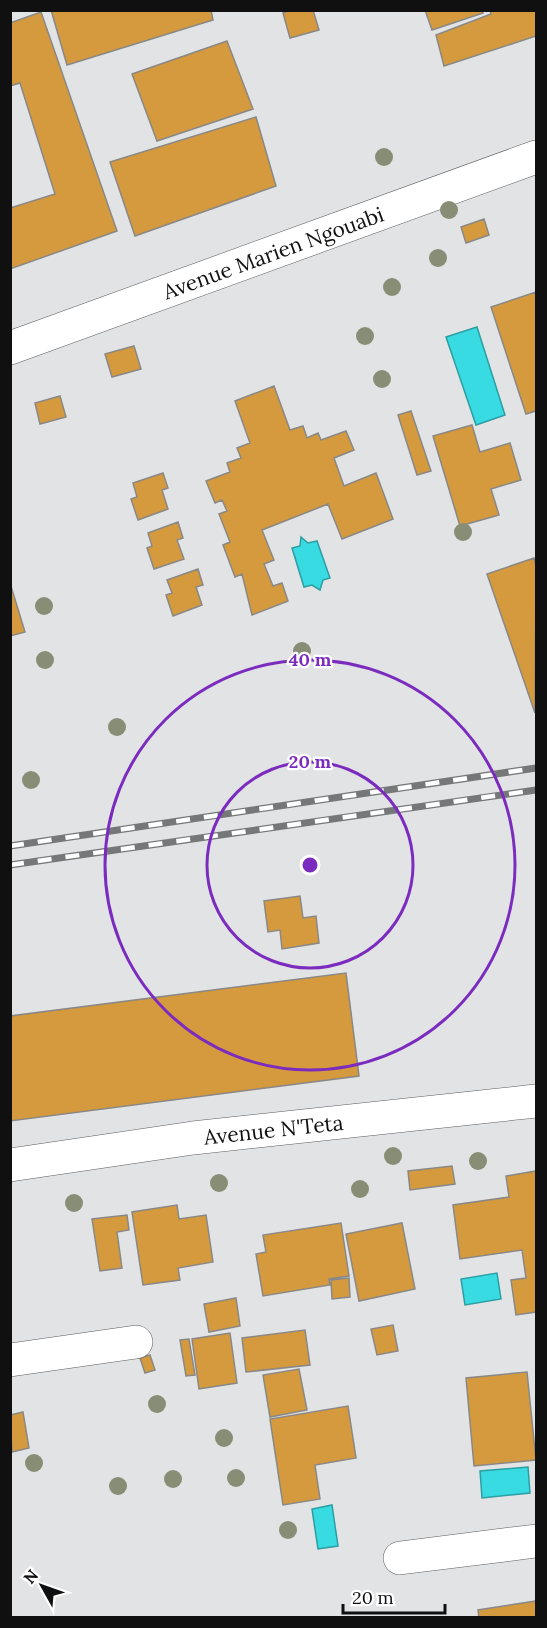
<svg xmlns="http://www.w3.org/2000/svg" width="547" height="1628" viewBox="0 0 547 1628" font-family="Lora,serif">
  <style>
    .water { fill: #37dbe1; stroke: #2b9ea3; stroke-width: 1.5 }
    .building { fill: #d59a3e; stroke: #898886; stroke-width: 1.5 }
    .lines { fill: none; stroke-linecap: round; stroke-linejoin: round }
    .street-casing { stroke: #5d5d5f; stroke-width: 34 }
    .primary-casing { stroke: #5d5d5f; stroke-width: 34 }
    .street { stroke: #fff; stroke-width: 33 }
    .primary { stroke: #fff; stroke-width: 33 }
    .rail-casing { stroke: #767778; stroke-width: 7 }
    .rail { stroke: #fff; stroke-width: 4.5; stroke-dasharray: 14; stroke-linecap: butt }
    .tree { fill: #888d76 }
    .ring { fill: none; stroke: #7b2cbf; stroke-width: 3 }
    .labels { text-anchor: middle; dominant-baseline: central; stroke-width: 4.5; stroke-linejoin: round; paint-order: stroke }
    .street-label { font-size: 21px; fill: #101011; stroke: #fff }
    .centre { fill: #7b2cbf; stroke: #fff; stroke-width: 3 }
    .ring-label { font-size: 18px; text-anchor: middle; font-weight: bold; fill: #7b2cbf; stroke: #fff; stroke-width: 4.5; stroke-linejoin: round; paint-order: stroke }
  </style>
  <rect width="100%" height="100%" fill="#e2e3e5"/>
  <path class="water" d="M 477,327 L 505,415 L 476,425 L 446,337 Z
    M 301,537 L 308,543 L 317,541 L 330,578 L 323,580 L 320,590 L 312,585 L 304,587 L 292,548 L 300,546 Z
    M 497,1273 L 501,1299 L 465,1305 L 461,1279 Z
    M 528,1467 L 530,1493 L 482,1498 L 480,1471 Z
    M 332,1505 L 338,1546 L 318,1549 L 312,1509 Z"/>
  <path class="building" d="M 51,10 L 211,10 L 213,20 L 67,65 Z
    M 291,10 L 313,10 L 319,30 L 290,38 L 283,13 Z
    M 425,10 L 482,10 L 483,13 L 432,30 Z
    M 490,10 L 536,10 L 536,36 L 444,66 L 436,35 L 491,14 Z
    M 41,12 L 117,231 L 10,269 L 10,208 L 55,194 L 20,83 L 10,86 L 10,23 Z
    M 227,41 L 253,109 L 157,141 L 132,74 Z
    M 256,117 L 276,186 L 135,236 L 110,162 Z
    M 484,219 L 489,235 L 466,243 L 461,227 Z
    M 536,292 L 536,411 L 526,414 L 491,307 Z
    M 134,346 L 141,369 L 112,377 L 105,354 Z
    M 274,386 L 290,430 L 303,426 L 307,438 L 318,433 L 321,440 L 346,431 L 354,450 L 334,458 L 344,486 L 376,473 L 393,519 L 342,539 L 328,504 L 262,530 L 274,560 L 264,564 L 273,586 L 282,583 L 288,601 L 252,615 L 242,574 L 235,577 L 223,545 L 230,542 L 219,514 L 227,511 L 222,500 L 215,503 L 206,481 L 230,472 L 227,463 L 241,458 L 237,448 L 250,443 L 235,401 Z
    M 60,396 L 66,417 L 40,424 L 35,403 Z
    M 411,411 L 431,471 L 417,475 L 398,415 Z
    M 472,425 L 480,452 L 510,443 L 521,480 L 491,489 L 499,515 L 460,526 L 433,436 Z
    M 163,473 L 168,488 L 162,490 L 168,509 L 138,520 L 131,499 L 137,497 L 133,483 Z
    M 178,522 L 183,538 L 177,540 L 184,559 L 154,569 L 147,548 L 152,546 L 148,533 Z
    M 534,558 L 536,566 L 535,713 L 487,574 Z
    M 198,569 L 203,585 L 196,587 L 202,605 L 173,616 L 166,595 L 172,593 L 167,580 Z
    M 10,583 L 25,632 L 10,636 Z
    M 300,896 L 303,918 L 316,916 L 319,943 L 282,949 L 280,930 L 268,932 L 264,901 Z
    M 346,973 L 359,1076 L 10,1121 L 10,1016 Z
    M 452,1166 L 455,1184 L 410,1190 L 408,1171 Z
    M 536,1171 L 536,1312 L 516,1315 L 511,1280 L 526,1278 L 522,1250 L 460,1259 L 453,1205 L 509,1197 L 506,1176 Z
    M 177,1205 L 179,1219 L 206,1215 L 213,1262 L 178,1268 L 180,1280 L 143,1285 L 132,1212 Z
    M 127,1215 L 129,1230 L 117,1232 L 122,1268 L 100,1271 L 92,1219 Z
    M 341,1223 L 349,1276 L 329,1279 L 330,1285 L 263,1296 L 256,1254 L 266,1252 L 263,1235 Z
    M 402,1223 L 415,1289 L 359,1301 L 346,1234 Z
    M 349,1278 L 350,1297 L 332,1299 L 331,1280 Z
    M 236,1298 L 240,1326 L 209,1332 L 204,1304 Z
    M 393,1325 L 398,1351 L 377,1355 L 371,1329 Z
    M 305,1330 L 310,1365 L 246,1372 L 242,1338 Z
    M 230,1333 L 237,1383 L 199,1389 L 192,1339 Z
    M 189,1339 L 195,1375 L 186,1376 L 180,1340 Z
    M 150,1355 L 155,1370 L 145,1373 L 140,1358 Z
    M 299,1369 L 307,1410 L 270,1417 L 263,1375 Z
    M 527,1372 L 536,1460 L 474,1466 L 466,1378 Z
    M 348,1406 L 356,1458 L 315,1465 L 320,1499 L 283,1505 L 270,1419 Z
    M 23,1412 L 29,1448 L 12,1452 L 10,1415 Z
    M 536,1601 L 536,1618 L 479,1618 L 478,1610 Z"/>
  <g class="lines">
    <g class="street-casing">
      <g id="street">
        <path id="s1" d="M 10,1165 L 193,1138 L 536,1101"/>
        <path d="M 10,1360 L 136,1342"/>
        <path d="M 400,1558 L 536,1541"/>
      </g>
    </g>
    <g class="primary-casing">
      <g id="primary">
        <path id="s2" d="M 10,348 L 536,157"/>
      </g>
    </g>
    <use href="#street" class="street"/>
    <use href="#primary" class="primary"/>
    <g class="rail-casing">
      <path id="rail" d="M 10,846 L 536,768
        M 10,865 L 536,790"/>
    </g>
    <use href="#rail" class="rail"/>
  </g>
  <g class="tree">
    <circle cx="384" cy="157" r="9"/>
    <circle cx="449" cy="210" r="9"/>
    <circle cx="438" cy="258" r="9"/>
    <circle cx="392" cy="287" r="9"/>
    <circle cx="365" cy="336" r="9"/>
    <circle cx="382" cy="379" r="9"/>
    <circle cx="463" cy="532" r="9"/>
    <circle cx="44" cy="606" r="9"/>
    <circle cx="302" cy="651" r="9"/>
    <circle cx="45" cy="660" r="9"/>
    <circle cx="117" cy="727" r="9"/>
    <circle cx="31" cy="780" r="9"/>
    <circle cx="393" cy="1156" r="9"/>
    <circle cx="478" cy="1161" r="9"/>
    <circle cx="219" cy="1183" r="9"/>
    <circle cx="360" cy="1189" r="9"/>
    <circle cx="74" cy="1203" r="9"/>
    <circle cx="157" cy="1404" r="9"/>
    <circle cx="224" cy="1438" r="9"/>
    <circle cx="34" cy="1463" r="9"/>
    <circle cx="236" cy="1478" r="9"/>
    <circle cx="173" cy="1479" r="9"/>
    <circle cx="118" cy="1486" r="9"/>
    <circle cx="288" cy="1530" r="9"/>
  </g>
  <g class="ring">
    <circle cx="310" cy="865" r="103"/>
    <circle cx="310" cy="865" r="205"/>
  </g>
  <g class="labels">
    <g class="street-label">
      <text stroke="none"><textPath href="#s2" startOffset="280">Avenue Marien Ngouabi</textPath></text>
      <text stroke="none"><textPath href="#s1" startOffset="266">Avenue N'Teta</textPath></text>
    </g>
  </g>
  <circle cx="310" cy="865" r="9" class="centre"/>
  <g class="ring-label">
    <text x="310" y="666">40 m</text>
    <text x="310" y="768">20 m</text>
  </g>
  <rect width="547" height="1628" fill="none" stroke="#101011" stroke-width="24"/>
  <g transform="translate(42 1586) rotate(310)" stroke="#ffffff" stroke-width="4.5" paint-order="stroke">
  <path d="M0-4.5L10 22L0 15L-10 22Z" fill="#101011"/>
  <text y="-9" font-size="16" font-weight="bold" text-anchor="middle" fill="#101011">N</text>
  </g>
  <path d="M343 1604v9h102v-9" fill="none" stroke="#101011" stroke-width="3"/>
  <text x="352" y="1604" font-size="18" fill="#101011" stroke="#ffffff" stroke-width="4.5" paint-order="stroke">20 m</text>
</svg>
